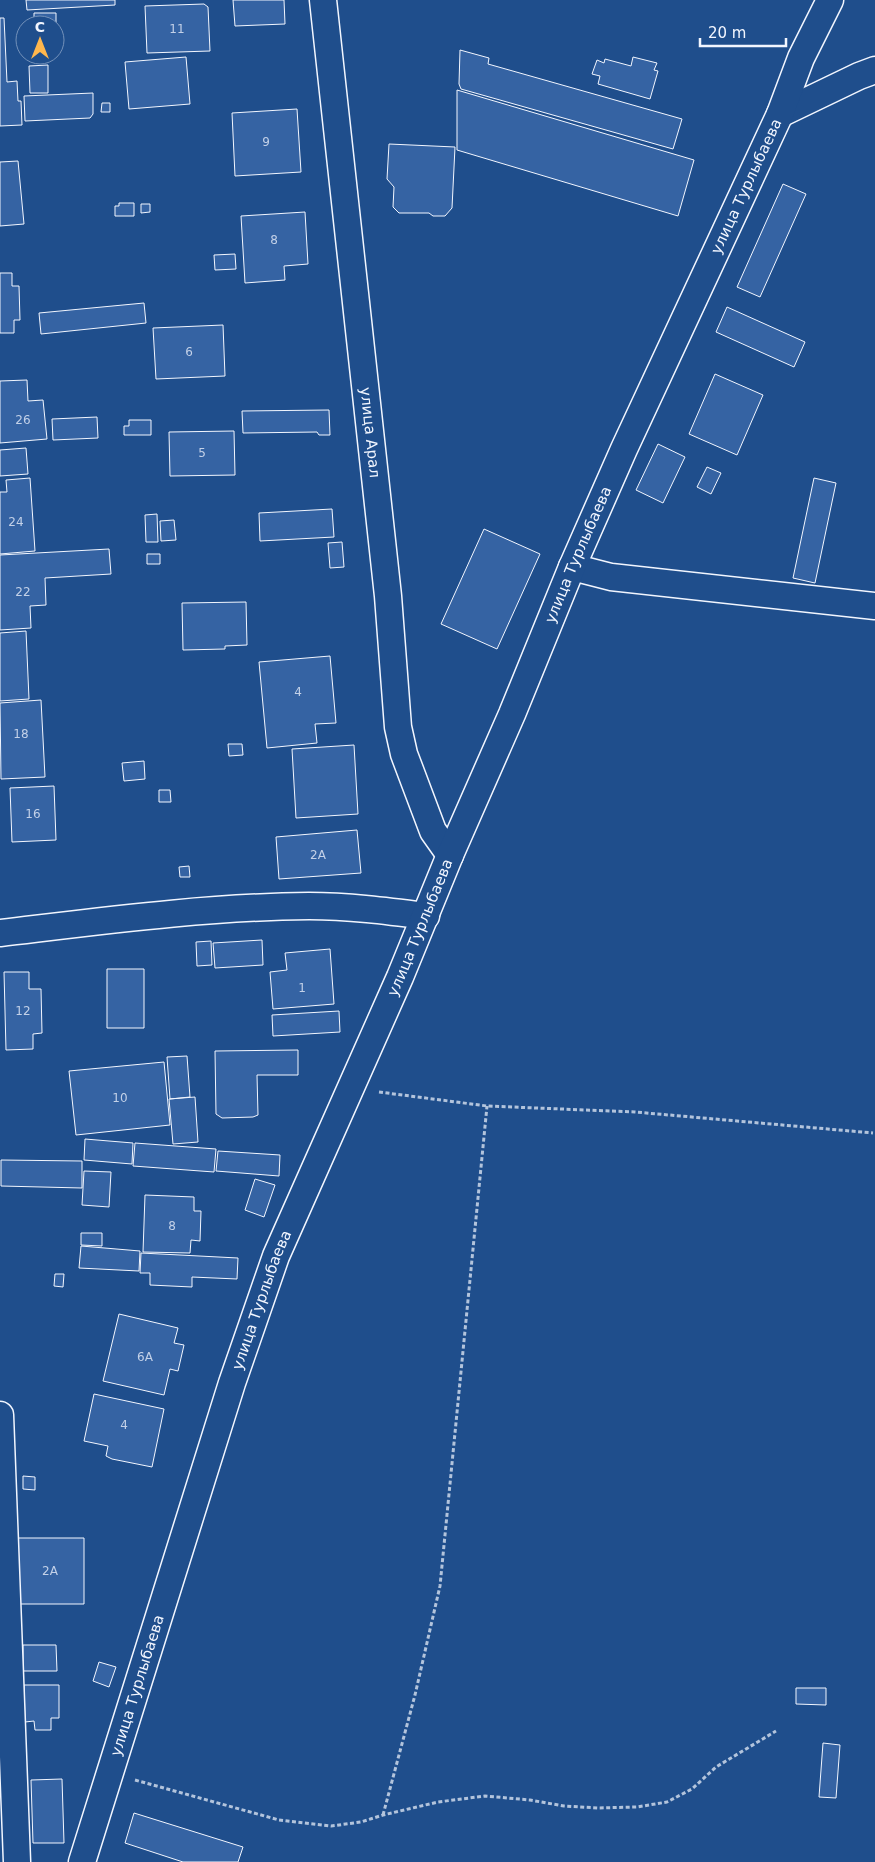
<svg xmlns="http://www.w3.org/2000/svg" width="875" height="1862" viewBox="0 0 875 1862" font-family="'DejaVu Sans',sans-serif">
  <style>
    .building { fill: #3563a3; stroke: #f2f6ff }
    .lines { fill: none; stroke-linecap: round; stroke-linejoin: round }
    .minor-casing { stroke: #f2f6ff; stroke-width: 29 }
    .path { stroke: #b3c4dc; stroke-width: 3; stroke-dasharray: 4 2.5; stroke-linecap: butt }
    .minor { stroke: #1f4e8c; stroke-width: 26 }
    .labels { text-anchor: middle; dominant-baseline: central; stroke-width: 4; stroke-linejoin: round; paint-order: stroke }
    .number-label { font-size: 12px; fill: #c3d1e8 }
    .street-label { font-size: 15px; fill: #f2f6ff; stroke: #1f4e8c }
  </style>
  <rect width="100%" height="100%" fill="#1f4e8c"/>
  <path class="building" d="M 26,0 L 115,0 L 115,5 L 27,10 Z
    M 233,0 L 284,0 L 285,24 L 235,26 Z
    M 204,4 L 208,7 L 210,51 L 147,53 L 145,6 Z
    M 34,13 L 56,13 L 56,25 L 34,25 Z
    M 0,18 L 4,18 L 7,82 L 17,81 L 18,101 L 21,101 L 22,125 L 0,126 Z
    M 460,50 L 489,58 L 488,64 L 682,119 L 673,149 L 461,89 L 459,84 Z
    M 186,57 L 190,104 L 129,109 L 125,62 Z
    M 633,57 L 657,63 L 654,70 L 658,71 L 650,99 L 598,84 L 600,76 L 592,74 L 597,60 L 604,63 L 605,59 L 631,66 Z
    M 48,65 L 48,93 L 30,93 L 29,66 Z
    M 457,90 L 694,160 L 678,216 L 457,150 Z
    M 93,93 L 93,114 L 90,118 L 25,121 L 24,96 Z
    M 102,103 L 110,103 L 110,112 L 101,112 Z
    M 297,109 L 301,172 L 235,176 L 232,113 Z
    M 389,144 L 455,147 L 452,208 L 445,216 L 433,216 L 429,213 L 399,213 L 393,207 L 394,187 L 387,179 Z
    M 18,161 L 24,224 L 0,226 L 0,162 Z
    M 783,184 L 806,194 L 760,297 L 737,287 Z
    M 119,203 L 134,203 L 134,216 L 115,216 L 115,206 L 119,206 Z
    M 141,204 L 150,204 L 150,212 L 141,213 Z
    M 305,212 L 308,264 L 284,266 L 285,280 L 245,283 L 241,216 Z
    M 235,254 L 236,269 L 215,270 L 214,255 Z
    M 0,273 L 12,273 L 12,286 L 19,286 L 20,320 L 14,320 L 14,333 L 0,333 Z
    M 144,303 L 146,323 L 41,334 L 39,313 Z
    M 727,307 L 805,342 L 794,367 L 716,332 Z
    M 223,325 L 225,376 L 156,379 L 153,328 Z
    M 715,374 L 763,395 L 737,455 L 689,434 Z
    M 27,380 L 28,401 L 43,400 L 47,439 L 0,443 L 0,381 Z
    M 329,410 L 330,435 L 319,435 L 317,432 L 243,433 L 242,411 Z
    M 97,417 L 98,438 L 53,440 L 52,419 Z
    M 129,420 L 151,420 L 151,435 L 124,435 L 124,426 L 129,426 Z
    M 234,431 L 235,475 L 170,476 L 169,432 Z
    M 658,444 L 685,457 L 663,503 L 636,490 Z
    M 26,448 L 28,474 L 0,476 L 0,450 Z
    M 707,467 L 721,473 L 711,494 L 697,487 Z
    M 30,478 L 35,551 L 0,554 L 0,492 L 7,492 L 6,480 Z
    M 814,478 L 836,483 L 815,583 L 793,578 Z
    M 332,509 L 334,537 L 260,541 L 259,513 Z
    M 157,514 L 158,542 L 146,542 L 145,515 Z
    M 174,520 L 176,540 L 161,541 L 160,521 Z
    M 484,529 L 540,554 L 497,649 L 441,624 Z
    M 342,542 L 344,567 L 330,568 L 328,543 Z
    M 109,549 L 111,574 L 45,578 L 46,605 L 30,606 L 31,628 L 0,630 L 0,555 Z
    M 147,554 L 160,554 L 160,564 L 147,564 Z
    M 246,602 L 247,645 L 225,646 L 225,649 L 183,650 L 182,603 Z
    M 26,631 L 29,699 L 0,701 L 0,633 Z
    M 330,656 L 336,723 L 315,724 L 317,743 L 267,748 L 259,662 Z
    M 41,700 L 45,777 L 1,779 L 0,703 Z
    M 228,744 L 242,744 L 243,755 L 229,756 Z
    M 354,745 L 358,814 L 296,818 L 292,749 Z
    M 144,761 L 145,779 L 124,781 L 122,763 Z
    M 54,786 L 56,840 L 12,842 L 10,788 Z
    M 159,790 L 170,790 L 171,802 L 159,802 Z
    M 357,830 L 361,873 L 279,879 L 276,837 Z
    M 189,866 L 190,877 L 180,877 L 179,867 Z
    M 262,940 L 263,965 L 215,968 L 213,943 Z
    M 211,941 L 212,965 L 197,966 L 196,942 Z
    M 330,949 L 334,1004 L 273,1009 L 270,972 L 287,970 L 285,953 Z
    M 107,969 L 144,969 L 144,1028 L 107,1028 Z
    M 4,972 L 29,972 L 29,989 L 41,989 L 42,1033 L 33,1034 L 33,1049 L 6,1050 Z
    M 339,1011 L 340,1032 L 273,1036 L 272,1015 Z
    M 298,1050 L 298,1075 L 257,1075 L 258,1115 L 253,1117 L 222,1118 L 216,1114 L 215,1051 Z
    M 187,1056 L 190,1097 L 170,1099 L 167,1057 Z
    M 164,1062 L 170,1125 L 76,1135 L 69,1071 Z
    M 195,1097 L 198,1142 L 173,1144 L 169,1099 Z
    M 85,1139 L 133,1143 L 132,1164 L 84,1160 Z
    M 135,1143 L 216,1149 L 214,1172 L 133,1166 Z
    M 218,1151 L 280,1155 L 279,1176 L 216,1171 Z
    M 1,1160 L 82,1161 L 82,1188 L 1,1186 Z
    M 84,1171 L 111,1172 L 109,1207 L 82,1205 Z
    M 255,1179 L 275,1185 L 264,1217 L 245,1210 Z
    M 145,1195 L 194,1197 L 194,1211 L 201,1211 L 200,1241 L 191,1240 L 190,1253 L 143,1252 Z
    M 81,1233 L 102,1233 L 102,1246 L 81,1245 Z
    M 81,1246 L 140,1251 L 139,1271 L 79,1268 Z
    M 141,1253 L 238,1258 L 237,1279 L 192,1277 L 192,1287 L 150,1285 L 150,1273 L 140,1273 Z
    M 55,1274 L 64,1274 L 63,1287 L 54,1286 Z
    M 119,1314 L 178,1328 L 174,1343 L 184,1345 L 178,1371 L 170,1369 L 164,1395 L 103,1381 Z
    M 94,1394 L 164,1409 L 152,1467 L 112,1459 L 106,1456 L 108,1446 L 84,1441 Z
    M 23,1476 L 35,1477 L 35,1490 L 23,1489 Z
    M 17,1538 L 84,1538 L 84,1604 L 17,1604 Z
    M 23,1645 L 56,1645 L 57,1671 L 23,1671 Z
    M 99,1662 L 116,1667 L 109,1687 L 93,1681 Z
    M 24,1685 L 59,1685 L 59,1718 L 51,1718 L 51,1730 L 35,1730 L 34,1721 L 25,1722 Z
    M 796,1688 L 826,1688 L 826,1705 L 796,1704 Z
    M 823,1743 L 840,1745 L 836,1798 L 819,1797 Z
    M 62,1779 L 64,1843 L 33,1843 L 31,1780 Z
    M 134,1813 L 243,1847 L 238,1862 L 183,1862 L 125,1843 Z"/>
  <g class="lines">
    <g class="minor-casing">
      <g id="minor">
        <path id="s1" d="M 323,0 L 388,596 L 398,727 L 404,754 L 433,831 L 450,855"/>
        <path d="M 780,114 L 859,76 L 875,70"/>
        <path d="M 572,567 L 611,577 L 875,606"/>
        <path d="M 0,933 C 102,921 206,907 309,906 C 348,906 387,911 426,916"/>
        <path d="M 0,1415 L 17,1862"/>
        <path id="s2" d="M 82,1862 L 232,1383 L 276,1256 L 400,977 L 450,855 L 512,714 L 572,567 L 624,449 L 780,114 L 801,58 L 830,0"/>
      </g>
    </g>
    <path class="path" d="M 379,1092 L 487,1106 L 635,1112 L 873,1133
      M 135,1780 L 279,1820 L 331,1826 L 361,1822 L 383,1815 L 438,1802 L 485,1796 L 530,1800 L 564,1806 L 598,1808 L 637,1807 L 667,1802 L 692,1789 L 716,1767 L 776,1731
      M 383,1815 L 415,1695 L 440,1586 L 487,1106"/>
    <use href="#minor" class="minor"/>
  </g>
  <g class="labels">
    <g class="number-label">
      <text x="177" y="29">11</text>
      <text x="266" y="142">9</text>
      <text x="274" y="240">8</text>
      <text x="189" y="352">6</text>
      <text x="23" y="420">26</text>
      <text x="202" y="453">5</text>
      <text x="16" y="522">24</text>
      <text x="23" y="592">22</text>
      <text x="298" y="692">4</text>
      <text x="21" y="734">18</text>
      <text x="33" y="814">16</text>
      <text x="318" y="855">2А</text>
      <text x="302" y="988">1</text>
      <text x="23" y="1011">12</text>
      <text x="120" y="1098">10</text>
      <text x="172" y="1226">8</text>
      <text x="145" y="1357">6А</text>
      <text x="124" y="1425">4</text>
      <text x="50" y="1571">2А</text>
    </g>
    <g class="street-label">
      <text stroke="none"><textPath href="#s2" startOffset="1805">улица Турлыбаева</textPath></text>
      <text stroke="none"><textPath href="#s1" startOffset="435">улица Арал</textPath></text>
      <text stroke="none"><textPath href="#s2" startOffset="1400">улица Турлыбаева</textPath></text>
      <text stroke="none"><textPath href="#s2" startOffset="995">улица Турлыбаева</textPath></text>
      <text stroke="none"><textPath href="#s2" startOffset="590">улица Турлыбаева</textPath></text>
      <text stroke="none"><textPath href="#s2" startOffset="185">улица Турлыбаева</textPath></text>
    </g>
  </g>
  <g transform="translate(40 40)"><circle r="24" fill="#1f4e8c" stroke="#7391ba"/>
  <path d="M0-4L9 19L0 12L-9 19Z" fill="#ffb74d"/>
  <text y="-8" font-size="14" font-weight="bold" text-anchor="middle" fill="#f2f6ff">С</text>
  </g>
  <path d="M700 38v8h86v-8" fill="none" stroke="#f2f6ff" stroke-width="2.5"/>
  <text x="708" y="38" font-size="15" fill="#f2f6ff" stroke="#1f4e8c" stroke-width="4" paint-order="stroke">20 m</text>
</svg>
